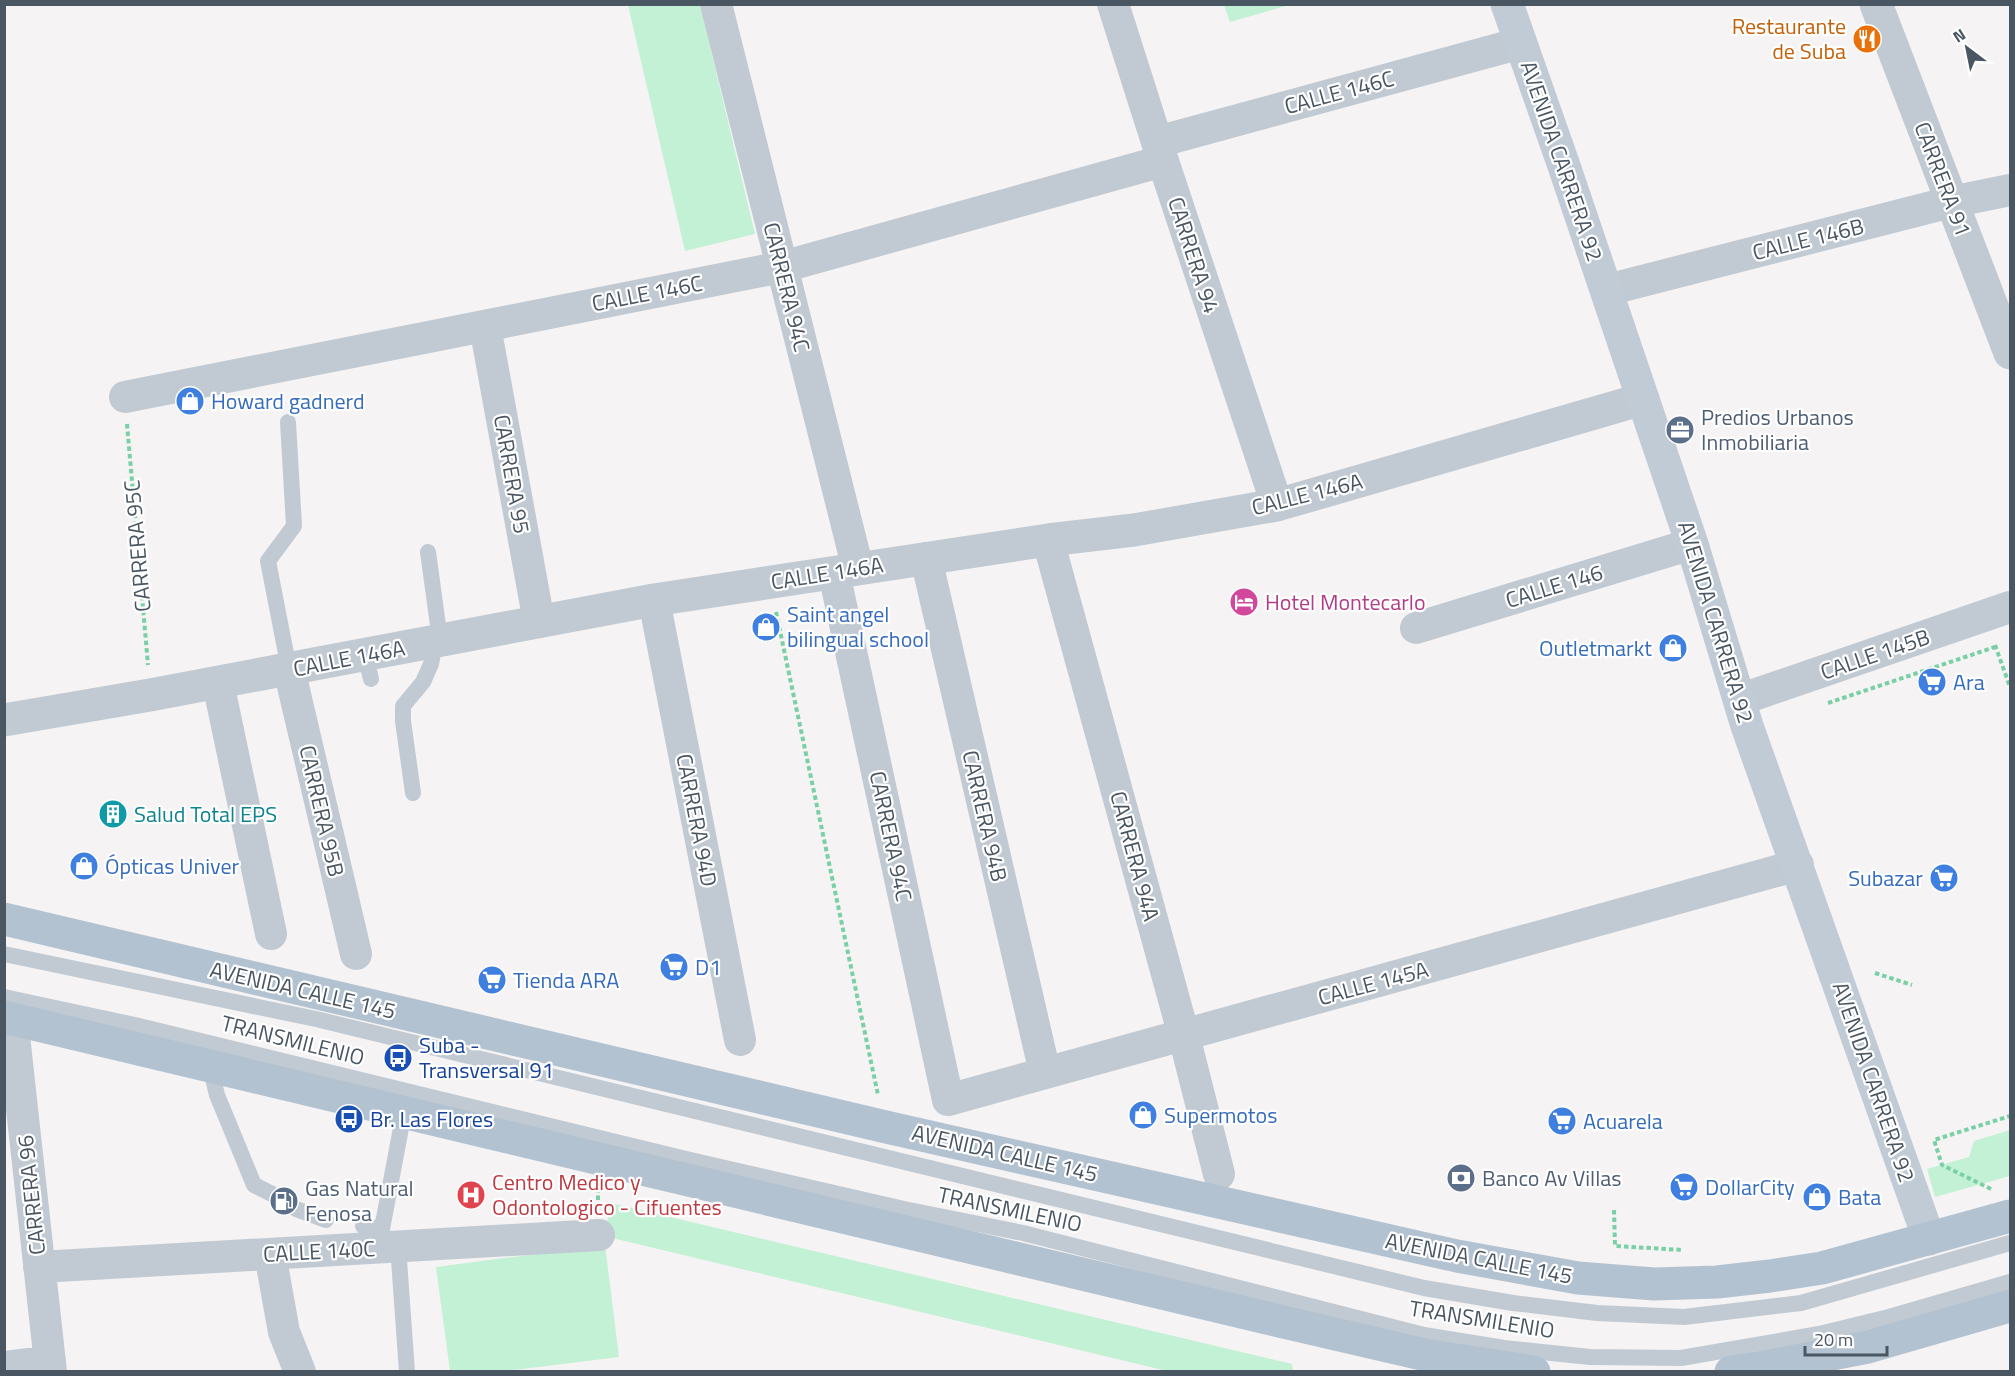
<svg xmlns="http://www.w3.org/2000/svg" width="2015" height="1376" viewBox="0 0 2015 1376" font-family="'Titillium Web',sans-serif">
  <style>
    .green { fill: #c3f1d5 }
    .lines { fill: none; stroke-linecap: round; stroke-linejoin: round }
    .path { stroke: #7ad0a6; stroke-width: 4; stroke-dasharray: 4.5 3; stroke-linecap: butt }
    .service { stroke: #c1cad2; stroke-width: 16 }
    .minor { stroke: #c1cad2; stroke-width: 32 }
    .tertiary { stroke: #c1cad2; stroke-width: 33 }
    .secondary { stroke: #c1cbd6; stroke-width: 33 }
    .primary { stroke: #b3c2d1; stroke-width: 33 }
    .labels { text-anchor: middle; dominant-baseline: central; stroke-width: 4.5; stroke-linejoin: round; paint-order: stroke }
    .food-label { font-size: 22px; fill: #c56008; stroke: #fff; text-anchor: end }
    .street-label { font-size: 22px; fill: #4a5661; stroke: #fff }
    .shop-label { font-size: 22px; fill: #366cbe; stroke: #fff; text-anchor: start }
    .service-label { font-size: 22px; fill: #4e5e75; stroke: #fff; text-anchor: start }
    .hotel-label { font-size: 22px; fill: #b23c85; stroke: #fff; text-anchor: start }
    .culture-label { font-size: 22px; fill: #0d838f; stroke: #fff; text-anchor: start }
    .transit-label { font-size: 22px; fill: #164399; stroke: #fff; text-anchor: start }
    .health-label { font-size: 22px; fill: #be3a42; stroke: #fff; text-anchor: start }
  </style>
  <rect width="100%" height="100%" fill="#f5f3f3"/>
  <path class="green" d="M 628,5 L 700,5 L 755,234 L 685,251 Z
    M 1224,5 L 1224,4 L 1289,5 L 1230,22 Z
    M 2010,1130 L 2010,1176 L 1935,1197 L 1927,1169 L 1969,1157 L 1974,1141 Z
    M 611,1203 L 1292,1364 L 1293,1371 L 1167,1371 L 604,1236 Z
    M 605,1245 L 619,1357 L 505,1371 L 450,1371 L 436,1267 Z"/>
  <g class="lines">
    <path class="path" d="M 127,424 L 148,665
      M 776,612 L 878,1095
      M 1995,645 L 2010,687
      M 1828,703 L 1995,647
      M 1875,973 L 1912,985
      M 598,1188 L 598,1207
      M 1991,1189 L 1942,1165 L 1934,1140 L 2010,1116
      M 1614,1210 L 1615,1246 L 1683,1250"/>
    <path class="service" d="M 288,422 L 294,526 L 268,561 L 289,669
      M 365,655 L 371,679
      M 413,793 L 403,721 L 403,706 L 423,682 L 431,664 L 435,642 L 440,640 L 428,552
      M 4,954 L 316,1019 L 1424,1288 L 1513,1303 L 1597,1313 L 1684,1317 L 1801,1303 L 2010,1243
      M 4,997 L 135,1025 L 686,1159 L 904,1209 L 1023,1233 L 1424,1335 L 1504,1348 L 1590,1357 L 1681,1358 L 1819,1334 L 1889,1317 L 2010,1282
      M 210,1066 L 217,1095 L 254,1185 L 272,1194
      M 296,1209 L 326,1220
      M 363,1226 L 382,1229 L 404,1112
      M 398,1246 L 407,1372"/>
    <path class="minor" d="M 716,4 L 858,569
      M 1113,4 L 1163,161 L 1277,505
      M 1157,142 L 1521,43
      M 1607,290 L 1951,202 L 2010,190
      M 485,326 L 539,622
      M 125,397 L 782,267 L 1163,161
      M 1048,540 L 1184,1036 L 1219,1174
      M 926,558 L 1045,1073
      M 834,573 L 948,1100 L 1798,865
      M 654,600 L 740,1040
      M 1416,628 L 1692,544
      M 289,669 L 356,954
      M 218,683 L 271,934
      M 1739,700 L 2010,607
      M 12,1018 L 51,1372
      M 270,1254 L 284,1332 L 300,1372
      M 39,1267 L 599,1235
      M 4,1367 L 50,1361"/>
    <path class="tertiary" d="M 1876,4 L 2010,353
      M 4,720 L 150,695 L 654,600 L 1048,540 L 1134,530 L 1277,505 L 1643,399"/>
    <path class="secondary" d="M 1507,4 L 1563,163 L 1692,544 L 1747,726 L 1929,1239"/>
    <path class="primary" d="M 4,919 L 886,1127 L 1457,1256 L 1578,1278 L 1654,1284 L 1717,1282 L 1770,1276 L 1822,1268 L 2010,1216
      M 4,1017 L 1292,1324 L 1430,1356 L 1534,1372
      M 1731,1372 L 1760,1368 L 1868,1347 L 2010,1306"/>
  </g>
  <defs>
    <g id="restaurant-disc" transform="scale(1.5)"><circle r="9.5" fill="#e8710a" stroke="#fff"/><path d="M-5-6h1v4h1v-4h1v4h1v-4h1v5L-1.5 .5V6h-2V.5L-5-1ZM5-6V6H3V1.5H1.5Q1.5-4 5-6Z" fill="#fff"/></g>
    <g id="shop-disc" transform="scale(1.5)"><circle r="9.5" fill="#3f7fe0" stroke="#fff"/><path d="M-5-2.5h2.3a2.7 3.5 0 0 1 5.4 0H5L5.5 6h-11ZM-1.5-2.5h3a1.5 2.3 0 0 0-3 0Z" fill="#fff"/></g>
    <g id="office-disc" transform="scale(1.5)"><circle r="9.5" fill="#5c6f8a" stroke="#fff"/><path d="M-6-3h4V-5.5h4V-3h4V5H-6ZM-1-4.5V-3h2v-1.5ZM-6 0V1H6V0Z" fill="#fff"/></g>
    <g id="hotel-disc" transform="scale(1.5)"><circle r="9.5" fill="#d1479c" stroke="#fff"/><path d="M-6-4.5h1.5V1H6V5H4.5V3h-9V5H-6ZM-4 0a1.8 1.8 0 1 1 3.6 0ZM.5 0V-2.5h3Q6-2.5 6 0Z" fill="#fff"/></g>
    <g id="supermarket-disc" transform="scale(1.5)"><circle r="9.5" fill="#3f7fe0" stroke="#fff"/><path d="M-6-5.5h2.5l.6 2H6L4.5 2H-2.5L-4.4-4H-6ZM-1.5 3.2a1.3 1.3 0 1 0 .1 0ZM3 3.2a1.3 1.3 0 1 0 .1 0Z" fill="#fff"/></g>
    <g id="building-disc" transform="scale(1.5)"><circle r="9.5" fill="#0f9aa8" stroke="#fff"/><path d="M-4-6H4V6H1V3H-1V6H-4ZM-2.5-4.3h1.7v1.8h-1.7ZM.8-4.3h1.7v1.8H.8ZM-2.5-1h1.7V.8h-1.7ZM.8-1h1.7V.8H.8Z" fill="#fff"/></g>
    <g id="bus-disc" transform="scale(1.5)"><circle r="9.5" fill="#1a4fb4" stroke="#fff"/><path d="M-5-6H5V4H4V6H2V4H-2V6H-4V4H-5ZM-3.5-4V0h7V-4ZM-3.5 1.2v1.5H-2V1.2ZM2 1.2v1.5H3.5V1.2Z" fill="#fff"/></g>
    <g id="bank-disc" transform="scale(1.5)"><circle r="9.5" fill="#5c6f8a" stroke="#fff"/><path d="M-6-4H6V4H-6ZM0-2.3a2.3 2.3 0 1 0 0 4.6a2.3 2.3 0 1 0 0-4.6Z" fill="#fff"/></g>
    <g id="hospital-disc" transform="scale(1.5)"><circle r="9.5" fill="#e0444e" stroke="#fff"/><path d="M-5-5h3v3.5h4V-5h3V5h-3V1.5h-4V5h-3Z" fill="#fff"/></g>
    <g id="fuel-disc" transform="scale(1.5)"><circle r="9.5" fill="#5c6f8a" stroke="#fff"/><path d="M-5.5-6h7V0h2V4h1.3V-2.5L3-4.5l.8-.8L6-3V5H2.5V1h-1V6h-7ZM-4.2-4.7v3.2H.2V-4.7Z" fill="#fff"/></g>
  </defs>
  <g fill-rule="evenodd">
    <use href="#restaurant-disc" x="1867" y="39"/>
    <use href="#shop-disc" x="190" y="401"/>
    <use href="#office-disc" x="1680" y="430"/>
    <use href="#hotel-disc" x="1244" y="602"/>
    <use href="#shop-disc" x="766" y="627"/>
    <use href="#shop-disc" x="1673" y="648"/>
    <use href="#supermarket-disc" x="1932" y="682"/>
    <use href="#building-disc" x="113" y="814"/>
    <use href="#shop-disc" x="84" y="866"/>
    <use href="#supermarket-disc" x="1944" y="878"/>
    <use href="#supermarket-disc" x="674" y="967"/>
    <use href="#supermarket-disc" x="492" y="980"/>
    <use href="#bus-disc" x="398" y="1058"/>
    <use href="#shop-disc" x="1143" y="1115"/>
    <use href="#bus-disc" x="349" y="1119"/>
    <use href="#supermarket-disc" x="1562" y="1121"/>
    <use href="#bank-disc" x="1461" y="1178"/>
    <use href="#supermarket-disc" x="1684" y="1187"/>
    <use href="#hospital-disc" x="471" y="1195"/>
    <use href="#shop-disc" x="1817" y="1197"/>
    <use href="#fuel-disc" x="284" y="1201"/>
  </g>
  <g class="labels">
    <g class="food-label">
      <text x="1846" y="26">Restaurante<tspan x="1846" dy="25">de Suba</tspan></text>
    </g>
    <g class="street-label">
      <text transform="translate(1339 92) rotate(-15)">CALLE 146C</text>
      <text transform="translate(1562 161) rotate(71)">AVENIDA CARRERA 92</text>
      <text transform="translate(1943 179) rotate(69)">CARRERA 91</text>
      <text transform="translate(1808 239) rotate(-14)">CALLE 146B</text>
      <text transform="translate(1194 255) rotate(72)">CARRERA 94</text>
      <text transform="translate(787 287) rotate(76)">CARRERA 94C</text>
      <text transform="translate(647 293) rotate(-11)">CALLE 146C</text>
      <text transform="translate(512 474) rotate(80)">CARRERA 95</text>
      <text transform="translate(1307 494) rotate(-14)">CALLE 146A</text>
      <text transform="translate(137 546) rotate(-95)">CARRERA 95C</text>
      <text transform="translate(827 573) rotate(-9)">CALLE 146A</text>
      <text transform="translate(1554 586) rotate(-17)">CALLE 146</text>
      <text transform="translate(1716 622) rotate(73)">AVENIDA CARRERA 92</text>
      <text transform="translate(1875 654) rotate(-19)">CALLE 145B</text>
      <text transform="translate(349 658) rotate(-11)">CALLE 146A</text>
      <text transform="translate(322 811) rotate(77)">CARRERA 95B</text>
      <text transform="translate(985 816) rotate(77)">CARRERA 94B</text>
      <text transform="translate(697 820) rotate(79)">CARRERA 94D</text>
      <text transform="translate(891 836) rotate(78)">CARRERA 94C</text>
      <text transform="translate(1135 856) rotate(75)">CARRERA 94A</text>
      <text transform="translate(1373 983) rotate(-15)">CALLE 145A</text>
      <text transform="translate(303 990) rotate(13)">AVENIDA CALLE 145</text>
      <text transform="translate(293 1040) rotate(14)">TRANSMILENIO</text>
      <text transform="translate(1874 1082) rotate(71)">AVENIDA CARRERA 92</text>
      <text transform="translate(1005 1153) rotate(13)">AVENIDA CALLE 145</text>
      <text transform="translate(31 1195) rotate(-96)">CARRERA 96</text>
      <text transform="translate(1010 1209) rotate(12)">TRANSMILENIO</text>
      <text transform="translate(319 1251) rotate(-3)">CALLE 140C</text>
      <text transform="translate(1479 1258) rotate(11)">AVENIDA CALLE 145</text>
      <text transform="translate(1482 1319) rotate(9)">TRANSMILENIO</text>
    </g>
    <g class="shop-label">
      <text x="211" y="401">Howard gadnerd</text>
      <text x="787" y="614">Saint angel<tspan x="787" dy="25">bilingual school</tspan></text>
      <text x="1652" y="648" text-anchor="end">Outletmarkt</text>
      <text x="1953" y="682">Ara</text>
      <text x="105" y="866">Ópticas Univer</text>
      <text x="1923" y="878" text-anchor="end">Subazar</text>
      <text x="695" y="967">D1</text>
      <text x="513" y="980">Tienda ARA</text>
      <text x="1164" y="1115">Supermotos</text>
      <text x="1583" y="1121">Acuarela</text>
      <text x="1705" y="1187">DollarCity</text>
      <text x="1838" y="1197">Bata</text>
    </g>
    <g class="service-label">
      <text x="1701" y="417">Predios Urbanos<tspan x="1701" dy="25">Inmobiliaria</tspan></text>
      <text x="1482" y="1178">Banco Av Villas</text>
      <text x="305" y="1188">Gas Natural<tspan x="305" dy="25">Fenosa</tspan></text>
    </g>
    <g class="hotel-label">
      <text x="1265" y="602">Hotel Montecarlo</text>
    </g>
    <g class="culture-label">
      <text x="134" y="814">Salud Total EPS</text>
    </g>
    <g class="transit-label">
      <text x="419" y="1045">Suba -<tspan x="419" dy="25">Transversal 91</tspan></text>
      <text x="370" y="1119">Br. Las Flores</text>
    </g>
    <g class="health-label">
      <text x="492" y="1182">Centro Medico y<tspan x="492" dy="25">Odontologico - Cifuentes</tspan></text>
    </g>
  </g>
  <rect width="2015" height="1376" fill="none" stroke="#4a5661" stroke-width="12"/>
  <g transform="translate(1967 48) rotate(328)" stroke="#ffffff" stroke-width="4.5" paint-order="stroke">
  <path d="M0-4.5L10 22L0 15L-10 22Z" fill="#4a5661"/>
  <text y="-9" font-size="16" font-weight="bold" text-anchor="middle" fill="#4a5661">N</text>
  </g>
  <path d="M1805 1346v9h82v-9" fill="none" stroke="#4a5661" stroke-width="3"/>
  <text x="1814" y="1346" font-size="18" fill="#4a5661" stroke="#ffffff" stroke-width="4.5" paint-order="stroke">20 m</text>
</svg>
